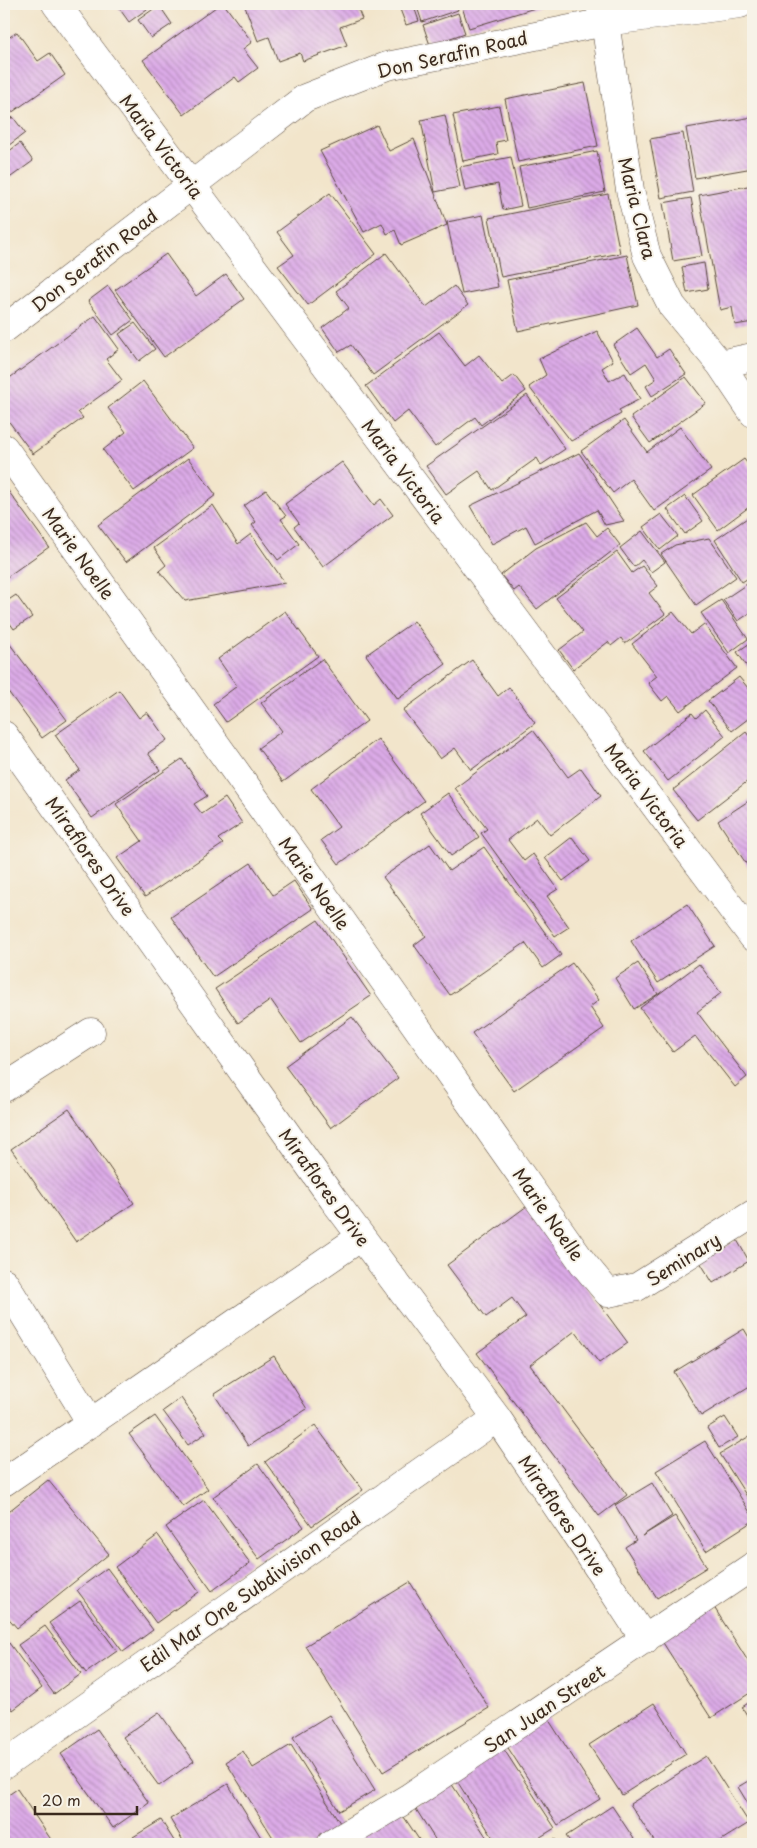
<svg xmlns="http://www.w3.org/2000/svg" width="757" height="1848" viewBox="0 0 757 1848" font-family="'Playpen Sans',sans-serif">
  <style>
    .building { fill: url(#building-back-hatch) }
    .lines { fill: none; stroke-linecap: round; stroke-linejoin: round }
    .minor-casing { stroke: #564638; stroke-width: 29 }
    .minor { stroke: #fff; stroke-width: 28 }
    .labels { text-anchor: middle; dominant-baseline: central; stroke-width: 4; stroke-linejoin: round; paint-order: stroke }
    .street-label { font-size: 18px; fill: #3b2a1e; stroke: #f7f3e8 }
  </style>
  <defs>
    <pattern id="building-back-hatch" width="6" height="6" patternUnits="userSpaceOnUse" patternTransform="scale(1.25)"><rect width="6" height="6" fill="#dcabe8"/><path d="M-1 5l2 2M0 0l6 6M5-1l2 2" fill="none" stroke="#b48bbb"/></pattern>
  </defs>
  <rect width="100%" height="100%" fill="#f7f3e8"/>
  <filter id="ink" filterUnits="userSpaceOnUse"><feTurbulence type="fractalNoise" baseFrequency=".02" numOctaves="2"/><feDisplacementMap in="SourceGraphic" scale="10" xChannelSelector="R" yChannelSelector="G"/><feConvolveMatrix kernelMatrix="1 2 1 2 8 2 1 2 1" color-interpolation-filters="sRGB"/></filter>
  <filter id="wash" filterUnits="userSpaceOnUse"><feTurbulence type="fractalNoise" baseFrequency=".0096" numOctaves="4" result="noise"/><feDisplacementMap in="SourceGraphic" scale="20" xChannelSelector="R" yChannelSelector="G"/><feGaussianBlur stdDeviation="1.12" result="paint"/><feColorMatrix in="noise" values="0 0 0 0 0 0 0 0 0 0 0 0 0 0 0 0 0 1.4 0 .05"/><feComposite in="paint" operator="in"/></filter>
  <g filter="url(#wash)">
    <rect width="100%" height="100%" fill="#f2e5cb"/>
    <g id="blocks">
      <path class="building" d="M 116,4 L 154,4 L 129,22 Z
        M 220,4 L 224,4 L 252,42 L 243,49 L 258,68 L 239,82 L 235,77 L 184,115 L 143,60 Z
        M 244,4 L 356,4 L 362,19 L 340,27 L 347,45 L 303,61 L 300,53 L 278,61 L 269,37 L 258,41 Z
        M 398,4 L 413,4 L 419,21 L 406,25 Z
        M 416,4 L 456,4 L 458,10 L 422,22 Z
        M 461,4 L 548,4 L 469,28 Z
        M 159,5 L 172,24 L 151,38 L 138,20 Z
        M 458,13 L 465,33 L 430,45 L 423,25 Z
        M 17,32 L 38,61 L 50,53 L 65,75 L 4,118 L 4,41 Z
        M 753,37 L 753,58 L 752,58 L 749,38 Z
        M 585,83 L 598,146 L 518,162 L 505,99 Z
        M 499,106 L 506,140 L 496,142 L 498,154 L 463,161 L 453,115 Z
        M 445,115 L 460,187 L 435,192 L 421,120 Z
        M 13,117 L 25,133 L 4,149 L 4,123 Z
        M 753,117 L 753,168 L 695,178 L 686,128 Z
        M 377,125 L 389,151 L 414,139 L 447,225 L 401,245 L 395,230 L 387,234 L 382,223 L 364,232 L 320,151 Z
        M 683,133 L 693,192 L 661,198 L 650,139 Z
        M 20,143 L 33,161 L 4,182 L 4,155 Z
        M 597,151 L 605,192 L 527,208 L 519,167 Z
        M 511,157 L 521,206 L 503,210 L 498,184 L 465,191 L 460,167 Z
        M 753,185 L 753,322 L 735,325 L 732,307 L 720,310 L 699,195 Z
        M 330,193 L 376,254 L 308,305 L 278,266 L 294,255 L 277,232 Z
        M 608,194 L 620,253 L 501,277 L 489,218 Z
        M 691,198 L 702,256 L 673,261 L 663,203 Z
        M 4,204 L 10,213 L 4,217 Z
        M 483,215 L 498,287 L 462,294 L 447,222 Z
        M 386,253 L 426,307 L 454,286 L 468,305 L 373,375 L 351,345 L 339,352 L 322,328 L 349,308 L 336,291 Z
        M 166,254 L 196,296 L 226,274 L 244,299 L 164,357 L 115,290 Z
        M 627,255 L 638,305 L 518,331 L 507,280 Z
        M 704,263 L 708,289 L 687,293 L 682,267 Z
        M 108,286 L 133,320 L 113,335 L 88,301 Z
        M 95,316 L 119,349 L 106,359 L 122,380 L 78,412 L 83,418 L 33,454 L 4,415 L 4,382 Z
        M 135,323 L 155,349 L 139,361 L 119,334 Z
        M 637,328 L 657,357 L 669,349 L 686,374 L 652,396 L 646,386 L 656,379 L 646,363 L 631,373 L 613,345 Z
        M 597,331 L 613,361 L 602,368 L 609,381 L 625,373 L 640,399 L 619,410 L 621,414 L 571,441 L 529,387 L 546,375 L 539,359 Z
        M 439,332 L 465,366 L 479,355 L 502,384 L 514,375 L 526,391 L 481,425 L 475,417 L 435,447 L 408,411 L 393,423 L 366,386 Z
        M 686,377 L 706,403 L 650,443 L 631,417 Z
        M 143,381 L 193,448 L 134,491 L 103,450 L 126,432 L 108,408 Z
        M 527,395 L 565,449 L 541,465 L 537,458 L 492,490 L 479,471 L 446,494 L 426,466 Z
        M 624,420 L 647,452 L 680,427 L 711,470 L 654,511 L 631,479 L 613,493 L 581,451 Z
        M 579,453 L 624,521 L 605,525 L 597,510 L 535,543 L 526,526 L 492,544 L 470,506 Z
        M 188,458 L 216,495 L 126,562 L 98,525 Z
        M 744,459 L 753,471 L 753,504 L 718,530 L 693,495 Z
        M 342,462 L 374,505 L 381,499 L 393,515 L 323,567 L 294,527 L 299,523 L 285,504 Z
        M 4,485 L 49,547 L 4,579 Z
        M 266,490 L 286,516 L 281,519 L 299,544 L 278,560 L 252,525 L 256,522 L 244,506 Z
        M 685,496 L 703,521 L 685,534 L 667,509 Z
        M 213,505 L 238,544 L 251,534 L 285,583 L 185,601 L 159,571 L 166,565 L 154,548 Z
        M 661,514 L 678,536 L 660,550 L 643,527 Z
        M 753,514 L 753,575 L 742,582 L 715,540 Z
        M 586,522 L 597,536 L 607,528 L 620,545 L 537,609 L 519,587 L 514,591 L 501,575 L 536,548 Z
        M 642,531 L 665,562 L 651,572 L 642,560 L 634,567 L 620,548 Z
        M 709,538 L 736,577 L 696,605 L 661,554 L 675,545 Z
        M 617,552 L 632,573 L 642,566 L 658,586 L 649,593 L 665,614 L 625,644 L 621,638 L 611,646 L 608,642 L 573,669 L 559,650 L 583,632 L 556,598 Z
        M 753,580 L 753,611 L 738,621 L 723,600 Z
        M 16,595 L 32,617 L 14,629 L 4,615 L 4,603 Z
        M 721,600 L 748,639 L 729,653 L 701,613 Z
        M 285,611 L 318,656 L 226,722 L 213,704 L 237,686 L 218,659 Z
        M 673,612 L 691,634 L 704,624 L 737,668 L 680,711 L 668,696 L 662,701 L 648,683 L 657,676 L 632,644 Z
        M 414,621 L 446,664 L 398,699 L 366,655 Z
        M 6,639 L 67,720 L 42,738 L 4,686 L 4,641 Z
        M 753,641 L 753,675 L 737,652 Z
        M 322,659 L 367,721 L 283,782 L 258,748 L 282,731 L 261,703 Z
        M 472,660 L 498,696 L 509,687 L 535,723 L 471,770 L 455,748 L 440,759 L 403,710 Z
        M 739,677 L 753,694 L 753,715 L 732,731 L 708,701 Z
        M 119,690 L 139,718 L 147,712 L 167,740 L 148,753 L 160,770 L 92,818 L 65,780 L 80,770 L 55,735 Z
        M 705,710 L 725,736 L 668,781 L 644,751 L 692,713 L 696,718 Z
        M 533,730 L 568,777 L 581,768 L 601,796 L 550,835 L 537,818 L 508,840 L 524,861 L 533,854 L 558,889 L 547,896 L 569,927 L 555,936 L 481,833 L 487,829 L 455,788 Z
        M 746,732 L 753,741 L 753,777 L 697,820 L 673,790 Z
        M 378,739 L 424,801 L 339,864 L 321,840 L 339,827 L 311,789 Z
        M 182,759 L 207,796 L 194,804 L 202,814 L 225,798 L 242,823 L 218,839 L 223,844 L 145,897 L 117,858 L 142,841 L 116,804 Z
        M 448,793 L 479,837 L 451,856 L 420,813 Z
        M 753,798 L 753,874 L 718,821 Z
        M 572,837 L 590,861 L 563,881 L 545,858 Z
        M 430,844 L 449,871 L 484,847 L 561,955 L 543,968 L 525,943 L 450,995 L 414,945 L 426,936 L 383,877 Z
        M 251,863 L 273,895 L 294,881 L 313,909 L 213,977 L 171,917 Z
        M 687,904 L 715,946 L 658,983 L 631,941 Z
        M 318,920 L 371,996 L 301,1043 L 271,1000 L 238,1023 L 215,989 Z
        M 572,963 L 599,1000 L 590,1007 L 604,1028 L 514,1091 L 472,1033 Z
        M 638,963 L 658,994 L 634,1009 L 615,978 Z
        M 699,964 L 721,993 L 697,1012 L 747,1077 L 735,1087 L 695,1036 L 673,1052 L 640,1008 Z
        M 352,1017 L 398,1078 L 331,1128 L 285,1066 Z
        M 69,1109 L 134,1203 L 76,1242 L 11,1149 Z
        M 527,1206 L 628,1343 L 599,1363 L 575,1331 L 530,1365 L 627,1495 L 599,1516 L 477,1353 L 526,1317 L 512,1298 L 486,1317 L 447,1265 Z
        M 737,1240 L 749,1261 L 713,1283 L 700,1262 Z
        M 744,1329 L 753,1344 L 753,1384 L 701,1416 L 674,1372 Z
        M 274,1356 L 307,1409 L 248,1446 L 214,1394 Z
        M 181,1398 L 206,1433 L 188,1445 L 163,1411 Z
        M 155,1416 L 208,1489 L 183,1507 L 129,1434 Z
        M 725,1417 L 738,1437 L 719,1448 L 707,1428 Z
        M 315,1425 L 363,1490 L 312,1526 L 265,1462 Z
        M 753,1434 L 753,1506 L 720,1454 Z
        M 705,1441 L 753,1517 L 753,1521 L 706,1551 L 656,1471 Z
        M 258,1464 L 304,1527 L 259,1559 L 213,1497 Z
        M 48,1480 L 109,1554 L 17,1628 L 4,1613 L 4,1515 Z
        M 652,1483 L 672,1516 L 642,1536 L 675,1516 L 707,1567 L 657,1598 L 625,1547 L 636,1540 L 615,1505 Z
        M 204,1500 L 250,1563 L 212,1591 L 166,1527 Z
        M 158,1535 L 199,1592 L 156,1623 L 115,1567 Z
        M 107,1568 L 153,1630 L 123,1652 L 77,1590 Z
        M 410,1582 L 489,1708 L 383,1772 L 305,1646 Z
        M 80,1601 L 117,1651 L 86,1673 L 49,1623 Z
        M 712,1604 L 753,1669 L 753,1691 L 711,1718 L 660,1638 Z
        M 45,1626 L 81,1674 L 54,1694 L 18,1645 Z
        M 9,1643 L 42,1688 L 13,1710 L 4,1697 L 4,1647 Z
        M 753,1700 L 753,1725 L 742,1707 Z
        M 654,1703 L 686,1754 L 622,1795 L 589,1745 Z
        M 4,1708 L 12,1720 L 4,1726 Z
        M 543,1711 L 600,1799 L 558,1825 L 501,1737 Z
        M 159,1712 L 194,1761 L 159,1786 L 123,1737 Z
        M 329,1715 L 375,1790 L 339,1811 L 293,1737 Z
        M 97,1729 L 149,1803 L 113,1828 L 61,1754 Z
        M 291,1745 L 342,1826 L 312,1844 L 277,1844 L 226,1762 L 243,1751 L 253,1768 Z
        M 503,1748 L 555,1828 L 529,1844 L 497,1844 L 455,1778 Z
        M 706,1756 L 749,1823 L 715,1844 L 656,1844 L 630,1804 Z
        M 753,1778 L 753,1812 L 738,1787 Z
        M 451,1783 L 491,1844 L 438,1844 L 414,1806 Z
        M 228,1784 L 265,1844 L 185,1844 L 170,1819 Z
        M 17,1789 L 54,1844 L 4,1844 L 4,1798 Z
        M 612,1806 L 634,1839 L 626,1844 L 572,1844 L 566,1836 Z
        M 398,1808 L 422,1844 L 369,1844 L 361,1832 Z
        M 161,1820 L 176,1844 L 137,1844 L 133,1837 Z
        M 555,1839 L 558,1844 L 547,1844 Z"/>
    </g>
  </g>
  <g filter="url(#ink)">
    <use href="#blocks" fill-opacity="0" stroke="#564638" stroke-width="1"/>
    <g class="lines">
      <g class="minor-casing">
        <path id="minor" d="M 56,4 L 753,937
          M 600,5 L 605,22 L 630,190 L 647,256 L 672,306 L 720,364 L 753,413
          M 4,329 L 305,98 L 387,66 L 605,22 L 740,4
          M 720,364 L 753,357
          M 4,448 L 301,863 L 583,1263 L 608,1293 L 637,1287 L 753,1214
          M 4,735 L 333,1199 L 497,1418 L 583,1545 L 645,1640
          M 4,1088 L 91,1032
          M 4,1282 L 91,1423
          M 4,1482 L 361,1237
          M 4,1765 L 497,1418
          M 331,1844 L 408,1798 L 753,1566"/>
      </g>
      <use href="#minor" class="minor"/>
    </g>
  </g>
  <g class="labels">
    <g class="street-label">
      <text transform="translate(452 54) rotate(-13)">Don Serafin Road</text>
      <text transform="translate(162 146) rotate(53)">Maria Victoria</text>
      <text transform="translate(638 208) rotate(76)">Maria Clara</text>
      <text transform="translate(94 260) rotate(-38)">Don Serafin Road</text>
      <text transform="translate(404 471) rotate(53)">Maria Victoria</text>
      <text transform="translate(79 553) rotate(54)">Marie Noelle</text>
      <text transform="translate(647 795) rotate(53)">Maria Victoria</text>
      <text transform="translate(91 856) rotate(55)">Miraflores Drive</text>
      <text transform="translate(315 883) rotate(55)">Marie Noelle</text>
      <text transform="translate(325 1187) rotate(54)">Miraflores Drive</text>
      <text transform="translate(549 1214) rotate(55)">Marie Noelle</text>
      <text transform="translate(683 1259) rotate(-32)">Seminary</text>
      <text transform="translate(563 1515) rotate(56)">Miraflores Drive</text>
      <text transform="translate(250 1591) rotate(-35)">Edil Mar One Subdivision Road</text>
      <text transform="translate(544 1708) rotate(-34)">San Juan Street</text>
    </g>
  </g>
  <rect width="757" height="1848" fill="none" stroke="#f7f3e8" stroke-width="20"/>
  <path d="M35 1806v8h102v-8" fill="none" stroke="#3b2a1e" stroke-width="2.5"/>
  <text x="42" y="1806" font-size="15" fill="#3b2a1e" stroke="#f7f3e8" stroke-width="4" paint-order="stroke">20 m</text>
</svg>
